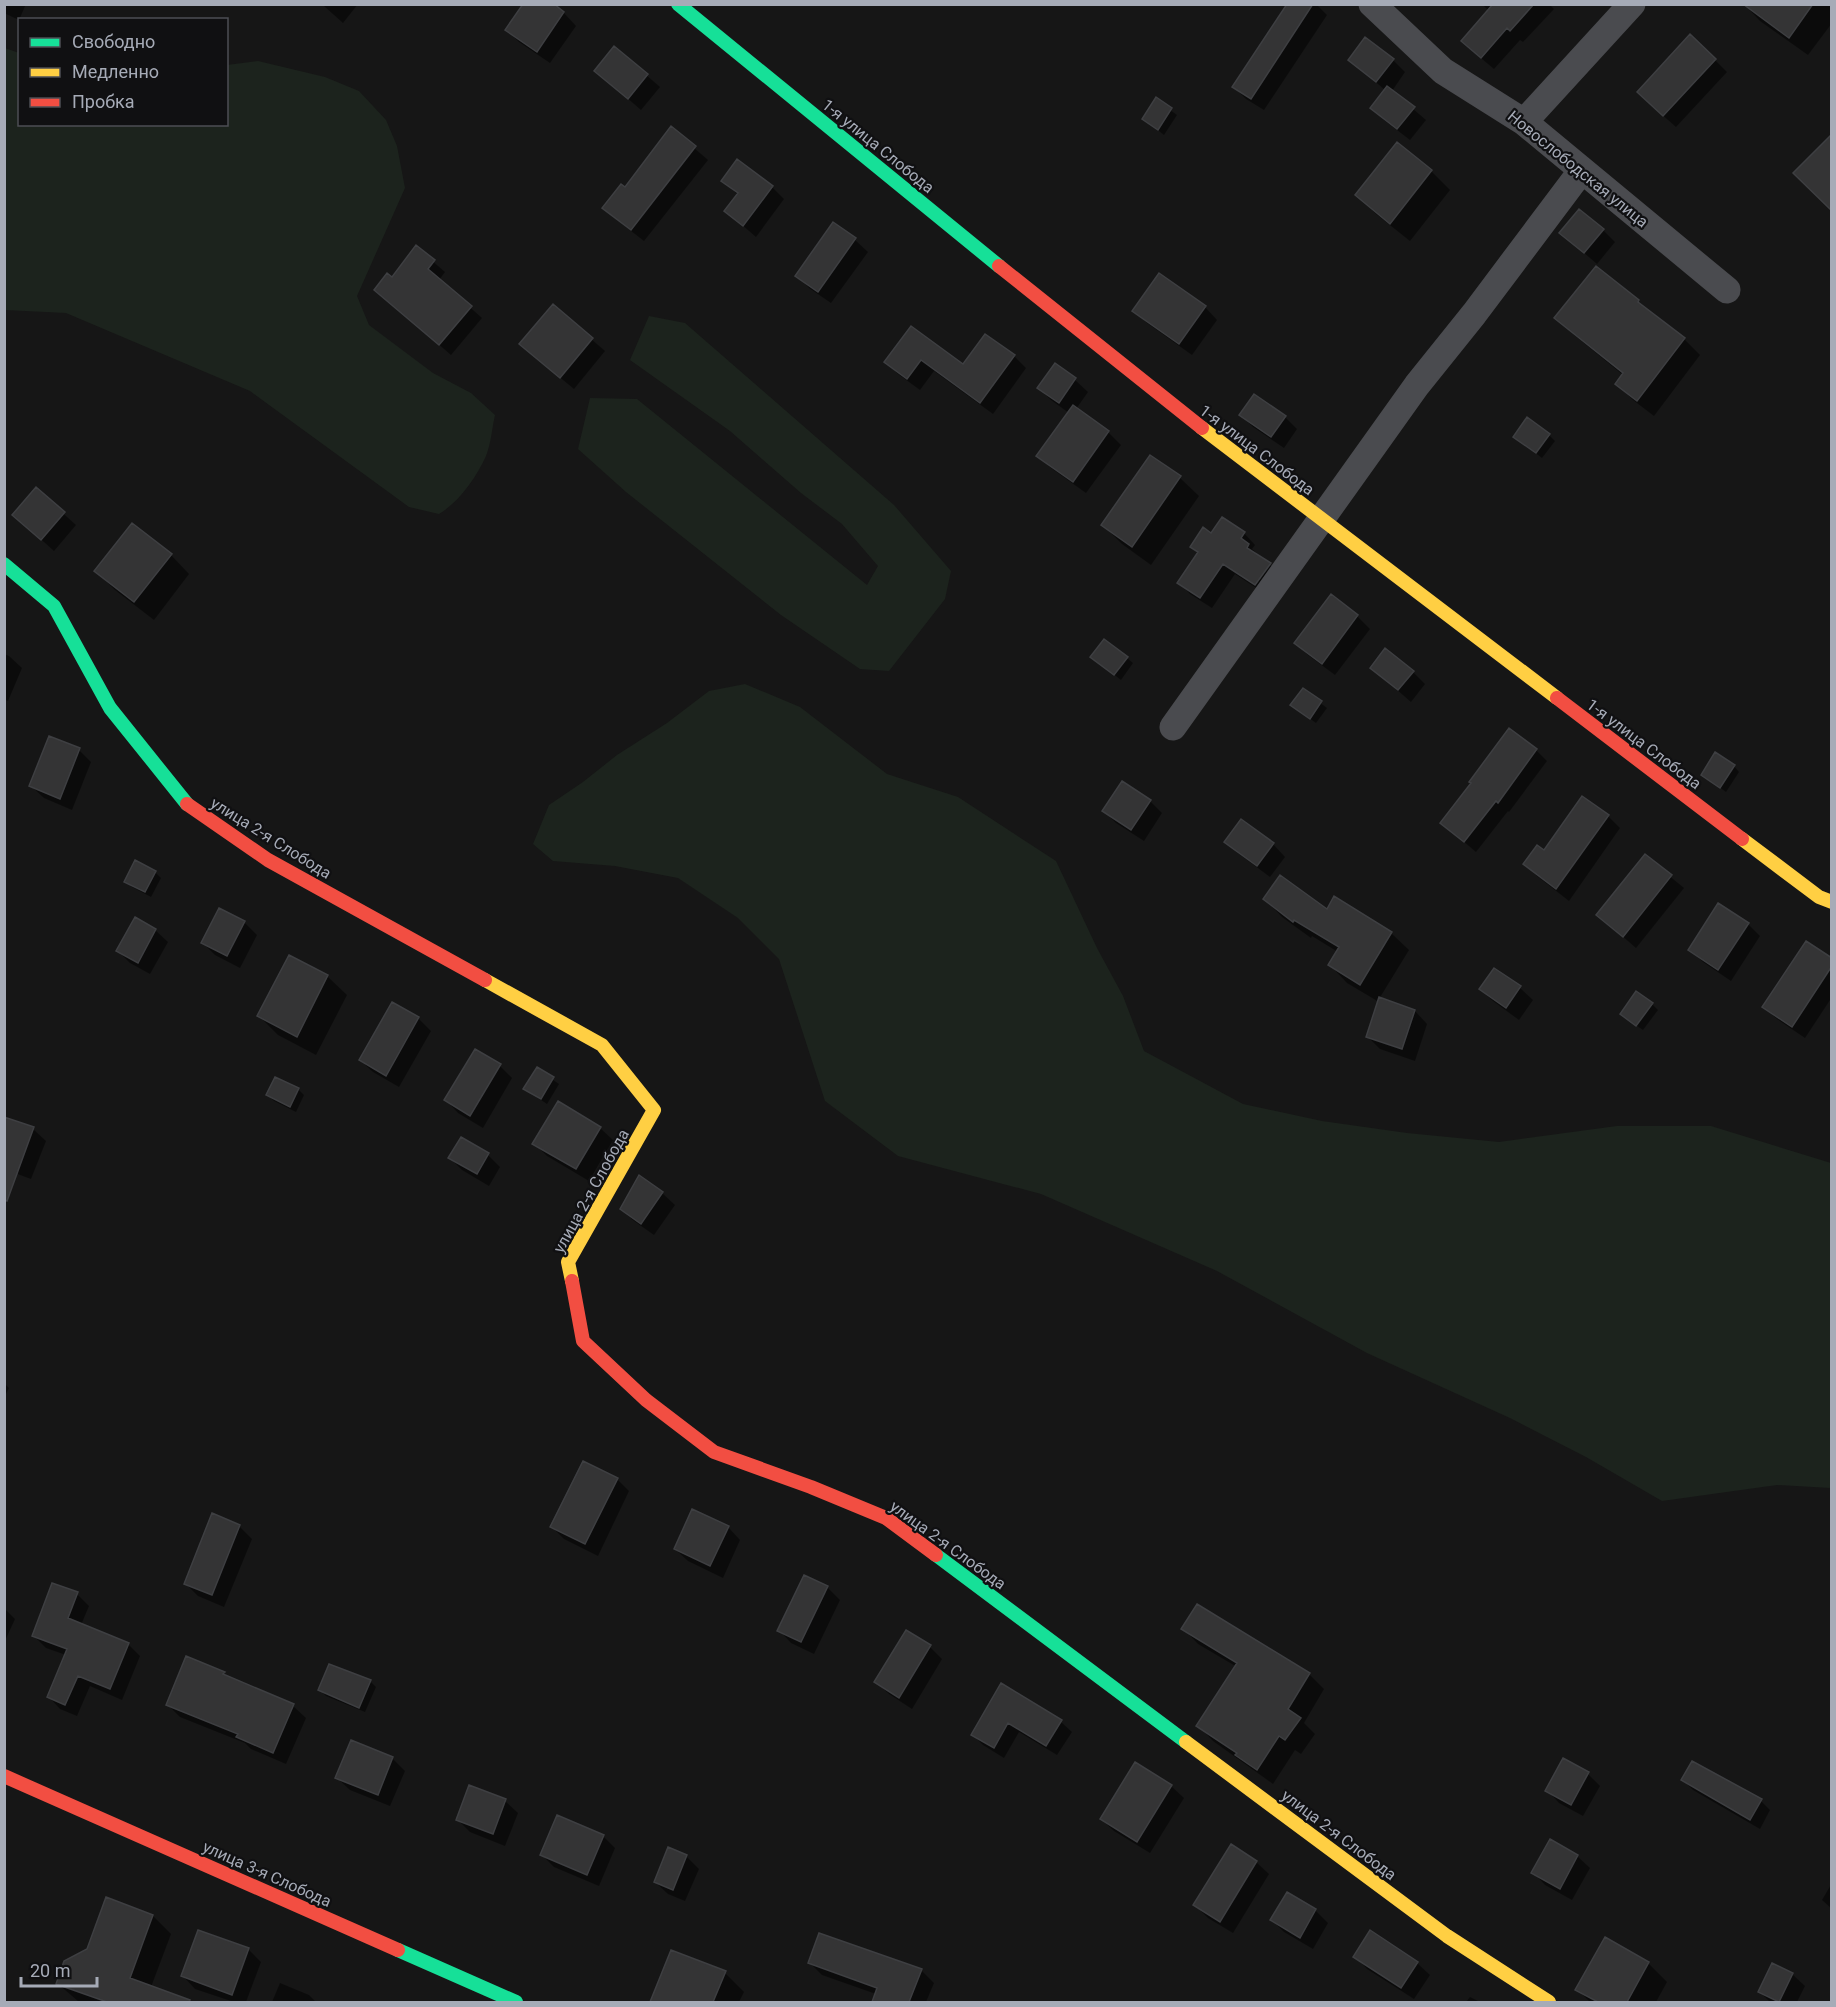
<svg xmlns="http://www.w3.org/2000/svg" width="1836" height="2007" viewBox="0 0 1836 2007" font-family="Roboto,sans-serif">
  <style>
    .green { fill: #1c231d }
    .shadow { fill: #0007 }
    .building { fill: #343435; stroke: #3e3f42; stroke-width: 1.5 }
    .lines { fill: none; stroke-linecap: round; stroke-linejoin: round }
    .street { stroke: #4a4b4f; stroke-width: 27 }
    .fast { stroke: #16e098; stroke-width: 14 }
    .slow { stroke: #ffcf43; stroke-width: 14 }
    .jam { stroke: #f24e42; stroke-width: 14 }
    .labels { text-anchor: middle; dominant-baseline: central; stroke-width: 4.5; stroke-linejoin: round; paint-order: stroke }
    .street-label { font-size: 16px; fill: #a6abb7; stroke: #101012 }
  </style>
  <rect width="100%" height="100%" fill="#161616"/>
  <path class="green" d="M 5,48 L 19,53 L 20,124 L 226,124 L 227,65 L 258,61 L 325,77 L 359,91 L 386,120 L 397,146 L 405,188 L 357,296 L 369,325 L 433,373 L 471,393 L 495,415 C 492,428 491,444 486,456 C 476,478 459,502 439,514 L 409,507 L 250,391 L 66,313 L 5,310 Z
    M 649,316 L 685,323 L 894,505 L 951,571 L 945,599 L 889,671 L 860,669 L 781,615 L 626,492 L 578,449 L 590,398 L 637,399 L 867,585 L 878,566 L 842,524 L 801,493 L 730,431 L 630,360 Z
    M 745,684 L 800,707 L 887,774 L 958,797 L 1056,861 L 1097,948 L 1123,996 L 1144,1051 L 1243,1104 L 1322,1121 L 1407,1133 L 1499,1142 L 1617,1126 L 1711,1126 L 1831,1163 L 1831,1488 L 1777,1485 L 1662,1501 L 1586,1457 L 1510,1418 L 1367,1353 L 1217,1271 L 1041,1194 L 898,1156 L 825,1101 L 779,959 L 738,918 L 678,878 L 615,866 L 553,861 L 533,844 L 549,805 L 583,782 L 617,755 L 667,723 L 709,691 Z"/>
  <path class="shadow" d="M 4,4 L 26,4 L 19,20 L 4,13 Z
    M 325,4 L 358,4 L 343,23 L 324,6 Z
    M 551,4 L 564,13 L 576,26 L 550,63 L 519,42 L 507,30 Z
    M 1288,4 L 1316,4 L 1327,15 L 1264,110 L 1246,99 L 1234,87 Z
    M 1482,4 L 1549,4 L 1554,9 L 1523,42 L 1520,40 L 1494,69 L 1475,53 L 1489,11 Z
    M 1744,4 L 1832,4 L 1832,23 L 1808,55 L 1760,21 Z
    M 615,48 L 660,87 L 641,110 L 596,71 Z
    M 1350,60 L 1393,60 L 1405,72 L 1392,91 L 1426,120 L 1410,140 L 1384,120 L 1372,108 L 1385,90 Z
    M 1715,60 L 1727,72 L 1676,127 L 1651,105 Z
    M 1156,100 L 1177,115 L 1164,135 L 1144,119 Z
    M 671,128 L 708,160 L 644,241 L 617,220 L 604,208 L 625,189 Z
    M 1397,144 L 1431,171 L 1450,190 L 1410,241 L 1376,214 L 1357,195 Z
    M 723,180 L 772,187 L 784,199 L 756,237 L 726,211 L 738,195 Z
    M 833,224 L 855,240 L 868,252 L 831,303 L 809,288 L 797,275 Z
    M 1603,230 L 1615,242 L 1597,264 L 1561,233 Z
    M 416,247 L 445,272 L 439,280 L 482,318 L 451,355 L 376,290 L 392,279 Z
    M 1638,302 L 1649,313 L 1684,339 L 1700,355 L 1654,416 L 1633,400 L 1617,384 L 1623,375 L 1573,334 L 1556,318 Z
    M 553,306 L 605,351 L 574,389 L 534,356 Z
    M 1205,307 L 1217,320 L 1192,355 L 1147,323 L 1134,311 Z
    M 911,328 L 963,366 L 1014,356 L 1026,368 L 993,414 L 934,371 L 920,390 L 898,374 L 886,362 Z
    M 1055,365 L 1075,380 L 1088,392 L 1076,409 L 1108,432 L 1121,445 L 1086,493 L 1051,468 L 1038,456 L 1069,413 L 1051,400 L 1039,388 Z
    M 1241,415 L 1285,417 L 1297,429 L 1284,448 L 1253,427 Z
    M 1549,435 L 1555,441 L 1542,458 L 1515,437 Z
    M 1180,478 L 1199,496 L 1151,565 L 1122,544 L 1103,525 Z
    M 36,489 L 76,525 L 54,551 L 14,515 Z
    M 1244,533 L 1255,545 L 1252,549 L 1281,575 L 1267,595 L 1235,574 L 1212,608 L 1190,594 L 1179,582 L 1199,553 L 1192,546 L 1212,535 Z
    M 171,555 L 189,574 L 154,620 L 115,590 L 96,571 Z
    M 1331,597 L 1357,616 L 1370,629 L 1335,675 L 1308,655 L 1296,643 Z
    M 4,654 L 9,656 L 22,668 L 8,701 L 4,699 Z
    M 1092,657 L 1127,658 L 1133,663 L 1121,680 Z
    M 1372,668 L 1413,672 L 1425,684 L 1411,702 Z
    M 1303,690 L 1327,708 L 1316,723 L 1298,710 Z
    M 79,750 L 91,762 L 72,810 L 44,798 L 31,786 Z
    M 1536,750 L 1547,761 L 1509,812 L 1508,811 L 1476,852 L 1442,823 Z
    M 1734,766 L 1739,772 L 1726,792 L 1703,775 Z
    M 1150,801 L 1162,813 L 1144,841 L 1116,823 L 1104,811 Z
    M 1608,816 L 1620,828 L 1569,901 L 1537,876 L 1525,864 Z
    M 1226,842 L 1273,844 L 1285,857 L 1270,877 L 1239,854 Z
    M 1645,856 L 1684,888 L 1636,948 L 1598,915 Z
    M 155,872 L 161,878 L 151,897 L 132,887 L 126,881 Z
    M 1265,899 L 1327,911 L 1391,933 L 1409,950 L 1379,999 L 1415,1011 L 1427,1024 L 1415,1061 L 1380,1049 L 1367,1036 L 1379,1002 L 1347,983 L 1330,965 L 1338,952 L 1312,936 L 1311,938 L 1282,917 Z
    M 244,922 L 257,935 L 240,968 L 215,955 L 203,943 Z
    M 1748,924 L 1760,936 L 1731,981 L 1703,962 L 1690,949 Z
    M 155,930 L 168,942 L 150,974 L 130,963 L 118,951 Z
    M 290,957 L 328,977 L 347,995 L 316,1055 L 278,1035 L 259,1016 Z
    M 1832,960 L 1832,997 L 1805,1038 L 1777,1019 L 1764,1007 Z
    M 1494,970 L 1520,988 L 1533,1000 L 1519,1020 L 1493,1001 L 1480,989 Z
    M 393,1004 L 419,1019 L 431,1031 L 399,1087 L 373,1072 L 360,1060 Z
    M 1652,1004 L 1658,1010 L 1643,1030 L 1627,1019 Z
    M 475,1051 L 500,1066 L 512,1078 L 483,1128 L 458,1113 L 446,1100 Z
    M 537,1069 L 559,1084 L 547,1104 L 525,1089 Z
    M 298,1089 L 304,1095 L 296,1112 L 274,1101 L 268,1095 Z
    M 600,1128 L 613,1140 L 589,1181 L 547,1156 L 534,1143 Z
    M 33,1129 L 46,1141 L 31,1179 L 4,1169 Z
    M 488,1155 L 500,1167 L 489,1186 L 462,1170 L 450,1158 Z
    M 662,1193 L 675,1205 L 654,1235 L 634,1221 L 621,1209 Z
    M 4,1383 L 9,1388 L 4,1398 Z
    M 617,1479 L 629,1491 L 598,1556 L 564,1539 L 552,1527 Z
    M 213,1515 L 239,1526 L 252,1539 L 224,1607 L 198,1596 L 186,1584 Z
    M 728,1527 L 740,1540 L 723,1578 L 688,1561 L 675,1549 Z
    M 805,1577 L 828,1588 L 840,1600 L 814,1654 L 791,1643 L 779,1630 Z
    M 77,1594 L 89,1606 L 81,1625 L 128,1644 L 140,1656 L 122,1700 L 90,1686 L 77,1716 L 60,1709 L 49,1697 L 66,1655 L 46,1648 L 34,1636 Z
    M 4,1608 L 15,1619 L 4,1643 Z
    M 1183,1628 L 1309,1674 L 1324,1689 L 1304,1723 L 1315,1734 L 1301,1754 L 1295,1750 L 1273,1784 L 1213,1741 L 1198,1725 L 1237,1667 L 1198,1644 Z
    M 930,1647 L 942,1659 L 912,1709 L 889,1694 L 876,1682 Z
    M 224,1673 L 229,1679 L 293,1706 L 306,1718 L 286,1764 L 251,1749 L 245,1743 L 180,1717 L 168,1705 Z
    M 370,1681 L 376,1687 L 365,1712 L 326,1696 L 320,1690 Z
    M 1002,1685 L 1061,1722 L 1072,1732 L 1057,1755 L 1019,1732 L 1004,1758 L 983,1745 L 973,1735 Z
    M 392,1758 L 405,1771 L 390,1806 L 350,1790 L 337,1778 Z
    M 1136,1764 L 1171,1786 L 1184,1798 L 1150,1853 L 1114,1831 L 1101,1819 Z
    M 1588,1774 L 1600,1786 L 1583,1816 L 1559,1803 L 1547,1790 Z
    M 1683,1780 L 1761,1801 L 1770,1810 L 1760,1829 L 1693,1790 Z
    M 470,1787 L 505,1801 L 518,1813 L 505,1846 L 470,1832 L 457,1819 Z
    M 603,1836 L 615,1848 L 599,1886 L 554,1867 L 542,1855 Z
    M 686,1856 L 699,1869 L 685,1901 L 668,1894 L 655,1882 Z
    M 1577,1856 L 1590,1868 L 1572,1900 L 1545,1885 L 1533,1872 Z
    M 1256,1862 L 1269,1874 L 1233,1933 L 1208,1918 L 1195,1905 Z
    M 1832,1883 L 1832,1909 L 1822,1900 Z
    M 1287,1894 L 1315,1910 L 1328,1923 L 1313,1949 L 1284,1932 L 1272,1920 Z
    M 153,1916 L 171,1934 L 151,1987 L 170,1994 L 178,2002 L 79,2002 L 57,1983 Z
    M 248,1949 L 261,1962 L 246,2002 L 234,2002 L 195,1989 L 183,1976 Z
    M 672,1952 L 725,1973 L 744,1992 L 739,2002 L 652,2002 Z
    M 1355,1956 L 1417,1963 L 1430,1975 L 1414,1999 L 1367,1969 Z
    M 810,1963 L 921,1970 L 934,1983 L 926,2002 L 873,2002 L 876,1994 L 822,1975 Z
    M 1648,1963 L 1667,1982 L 1656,2002 L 1590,2002 L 1577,1989 Z
    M 1792,1974 L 1805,1986 L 1797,2002 L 1770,2002 L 1760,1992 Z
    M 280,1983 L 309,1995 L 316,2002 L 272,2002 Z
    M 1470,1997 L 1480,2002 L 1466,2002 Z"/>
  <path class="building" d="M 523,4 L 554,4 L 564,12 L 537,52 L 505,30 Z
    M 1287,4 L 1313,4 L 1251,99 L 1232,87 Z
    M 1493,4 L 1534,4 L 1510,31 L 1507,28 L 1481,58 L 1461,41 Z
    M 1743,4 L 1813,4 L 1789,38 Z
    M 1690,34 L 1716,59 L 1663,116 L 1637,92 Z
    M 1365,37 L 1394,59 L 1376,82 L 1348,60 Z
    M 614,46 L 648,74 L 628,99 L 594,71 Z
    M 1387,86 L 1415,107 L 1397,129 L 1370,108 Z
    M 1156,97 L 1172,108 L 1158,130 L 1142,119 Z
    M 671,126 L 696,146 L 631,230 L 602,208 L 621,184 L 625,187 Z
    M 1832,134 L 1832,211 L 1793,173 Z
    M 1397,142 L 1432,170 L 1390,224 L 1355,195 Z
    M 737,159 L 773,186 L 743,226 L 724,211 L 738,193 L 721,181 Z
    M 1579,209 L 1604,229 L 1584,253 L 1559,233 Z
    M 833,222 L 856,238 L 818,292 L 795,276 Z
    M 416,245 L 435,260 L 428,269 L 472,306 L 439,345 L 374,290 L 387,273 L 392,277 Z
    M 1596,266 L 1639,300 L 1638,302 L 1685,338 L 1637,401 L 1615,384 L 1623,373 L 1554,318 Z
    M 1159,273 L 1206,306 L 1179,344 L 1132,311 Z
    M 553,304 L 593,338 L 560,378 L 519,344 Z
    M 911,326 L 963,364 L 985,334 L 1015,355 L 980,403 L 921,360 L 907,379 L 884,362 Z
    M 1055,363 L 1076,378 L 1059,403 L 1037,388 Z
    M 1254,394 L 1286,416 L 1271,437 L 1239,415 Z
    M 1073,405 L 1109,431 L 1073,482 L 1036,456 Z
    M 1527,417 L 1550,434 L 1536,453 L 1513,437 Z
    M 1150,455 L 1181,476 L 1132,547 L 1101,525 Z
    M 36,487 L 65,512 L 41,540 L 12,515 Z
    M 1222,517 L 1245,532 L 1241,538 L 1249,544 L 1247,548 L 1271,563 L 1255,585 L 1223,564 L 1200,598 L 1177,583 L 1198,552 L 1190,547 L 1203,527 L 1211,533 Z
    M 132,523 L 172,554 L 134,602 L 94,571 Z
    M 1331,594 L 1358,615 L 1322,664 L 1294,643 Z
    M 1104,639 L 1128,657 L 1114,675 L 1090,657 Z
    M 1385,648 L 1414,671 L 1398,690 L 1370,668 Z
    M 1303,688 L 1322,701 L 1310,719 L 1290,705 Z
    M 1509,728 L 1537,749 L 1498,803 L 1496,801 L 1464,842 L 1440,823 L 1471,783 L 1469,782 Z
    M 49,736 L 80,748 L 60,799 L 29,786 Z
    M 1715,752 L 1735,765 L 1720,788 L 1701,775 Z
    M 1122,781 L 1151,800 L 1131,830 L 1102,811 Z
    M 1582,796 L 1609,815 L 1556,889 L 1523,864 L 1537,845 L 1544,850 Z
    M 1241,819 L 1274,843 L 1257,866 L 1224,842 Z
    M 1645,854 L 1672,875 L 1623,937 L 1596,915 Z
    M 135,860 L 156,871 L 145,892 L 124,882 Z
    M 1280,875 L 1327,909 L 1334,896 L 1392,932 L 1360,985 L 1328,965 L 1339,947 L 1294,920 L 1293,922 L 1263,899 Z
    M 1718,903 L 1749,923 L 1718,970 L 1688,950 Z
    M 219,908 L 245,921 L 227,956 L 201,943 Z
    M 135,917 L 156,929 L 138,963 L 116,951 Z
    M 1806,941 L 1832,958 L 1832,966 L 1792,1027 L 1762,1007 Z
    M 289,955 L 328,975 L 297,1037 L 257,1016 Z
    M 1494,968 L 1521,986 L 1506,1008 L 1479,989 Z
    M 1636,991 L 1653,1003 L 1636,1026 L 1620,1014 Z
    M 1379,997 L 1415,1010 L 1402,1049 L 1366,1037 Z
    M 392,1002 L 419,1017 L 386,1076 L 359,1060 Z
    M 475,1049 L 501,1064 L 470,1116 L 444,1100 Z
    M 537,1067 L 554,1077 L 541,1099 L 523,1089 Z
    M 275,1077 L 299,1088 L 290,1107 L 266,1095 Z
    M 558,1101 L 601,1127 L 576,1169 L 532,1144 Z
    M 4,1117 L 34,1127 L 7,1201 L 4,1200 Z
    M 461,1137 L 489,1153 L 477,1174 L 448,1158 Z
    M 639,1175 L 663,1192 L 641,1224 L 620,1209 Z
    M 583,1461 L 618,1478 L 585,1544 L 550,1527 Z
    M 692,1509 L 729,1526 L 710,1566 L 674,1549 Z
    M 212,1513 L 240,1525 L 212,1595 L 184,1584 Z
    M 804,1575 L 828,1586 L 801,1642 L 777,1631 Z
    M 52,1583 L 78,1592 L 68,1618 L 129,1643 L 110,1689 L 78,1676 L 65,1705 L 47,1697 L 67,1649 L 32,1636 Z
    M 1197,1604 L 1310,1673 L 1288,1709 L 1301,1718 L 1285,1740 L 1279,1736 L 1257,1770 L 1235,1755 L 1237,1753 L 1196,1726 L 1237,1663 L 1181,1629 Z
    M 906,1630 L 931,1645 L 899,1698 L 874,1682 Z
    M 186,1656 L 225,1672 L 223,1674 L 294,1704 L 273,1753 L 236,1737 L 238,1734 L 166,1705 Z
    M 329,1664 L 371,1680 L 359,1708 L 318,1690 Z
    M 1001,1683 L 1062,1720 L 1046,1746 L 1008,1723 L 994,1748 L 971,1735 Z
    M 351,1740 L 393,1757 L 378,1795 L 335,1778 Z
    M 1563,1758 L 1589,1772 L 1571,1805 L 1545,1791 Z
    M 1692,1761 L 1762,1799 L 1750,1820 L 1681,1780 Z
    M 1135,1762 L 1172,1785 L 1137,1842 L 1100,1819 Z
    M 469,1785 L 506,1799 L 493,1834 L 456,1820 Z
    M 557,1815 L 604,1835 L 587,1875 L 540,1855 Z
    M 1550,1839 L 1578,1855 L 1560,1889 L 1531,1873 Z
    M 1231,1844 L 1257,1861 L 1220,1922 L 1193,1905 Z
    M 668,1847 L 687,1855 L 673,1890 L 654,1882 Z
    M 1287,1892 L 1316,1909 L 1300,1938 L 1270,1920 Z
    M 106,1897 L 153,1915 L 130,1978 L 190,2000 L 189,2002 L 107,2002 L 56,1984 L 64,1961 L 87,1949 Z
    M 198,1930 L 249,1948 L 232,1995 L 181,1976 Z
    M 1370,1930 L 1418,1962 L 1401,1988 L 1353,1957 Z
    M 819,1933 L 922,1969 L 909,2002 L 872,2002 L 877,1988 L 808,1963 Z
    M 1605,1937 L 1649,1962 L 1627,2002 L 1598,2002 L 1575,1990 Z
    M 671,1950 L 726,1971 L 713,2002 L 650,2002 Z
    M 1772,1963 L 1793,1973 L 1779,2002 L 1758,1992 Z"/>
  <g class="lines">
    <path class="street" d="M 1372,4 L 1443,71 L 1524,122 L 1727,290
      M 1524,122 L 1632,4
      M 1173,727 L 1417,385 L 1474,314 L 1582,170"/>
    <path class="fast" d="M 678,4 L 999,266
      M 4,564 L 54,606 L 110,708 L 187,804
      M 936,1555 L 1186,1742
      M 398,1950 L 516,2002"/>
    <path class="slow" d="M 1202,428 L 1557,698
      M 1742,839 L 1819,897 L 1832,902
      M 485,980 L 602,1045 L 654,1110 L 568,1262 L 572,1281
      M 1186,1742 L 1447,1936 L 1549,2002"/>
    <path class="jam" d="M 999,266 L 1202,428
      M 1557,698 L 1742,839
      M 187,804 L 268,860 L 485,980
      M 572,1281 L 583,1341 L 646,1400 L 714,1452 L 811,1487 L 886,1518 L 936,1555
      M 4,1776 L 398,1950"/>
  </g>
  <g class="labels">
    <g class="street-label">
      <text transform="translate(878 146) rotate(39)">1-я улица Слобода</text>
      <text transform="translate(1578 169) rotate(39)">Новослободская улица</text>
      <text transform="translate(1257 450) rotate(37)">1-я улица Слобода</text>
      <text transform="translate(1644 744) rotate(37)">1-я улица Слобода</text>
      <text transform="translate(271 838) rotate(32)">улица 2-я Слобода</text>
      <text transform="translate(591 1191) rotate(-61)">улица 2-я Слобода</text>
      <text transform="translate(948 1545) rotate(36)">улица 2-я Слобода</text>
      <text transform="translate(1339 1835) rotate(37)">улица 2-я Слобода</text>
      <text transform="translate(267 1874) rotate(24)">улица 3-я Слобода</text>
    </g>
  </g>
  <rect width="1836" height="2007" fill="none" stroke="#a6abb7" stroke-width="12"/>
  <rect x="18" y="18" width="210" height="108" fill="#101012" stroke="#4c4e54" stroke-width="1.5"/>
  <rect x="30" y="38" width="30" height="9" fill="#16e098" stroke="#4c4e54" stroke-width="1.5"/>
  <text x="72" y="48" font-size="18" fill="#a6abb7">Свободно</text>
  <rect x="30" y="68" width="30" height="9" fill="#ffcf43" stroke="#4c4e54" stroke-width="1.5"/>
  <text x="72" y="78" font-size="18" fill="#a6abb7">Медленно</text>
  <rect x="30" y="98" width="30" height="9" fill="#f24e42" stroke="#4c4e54" stroke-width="1.5"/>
  <text x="72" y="108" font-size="18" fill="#a6abb7">Пробка</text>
  <path d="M21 1977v9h76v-9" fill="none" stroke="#a6abb7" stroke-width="3"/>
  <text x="30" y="1977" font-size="18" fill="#a6abb7" stroke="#101012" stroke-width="4.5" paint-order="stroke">20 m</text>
</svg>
